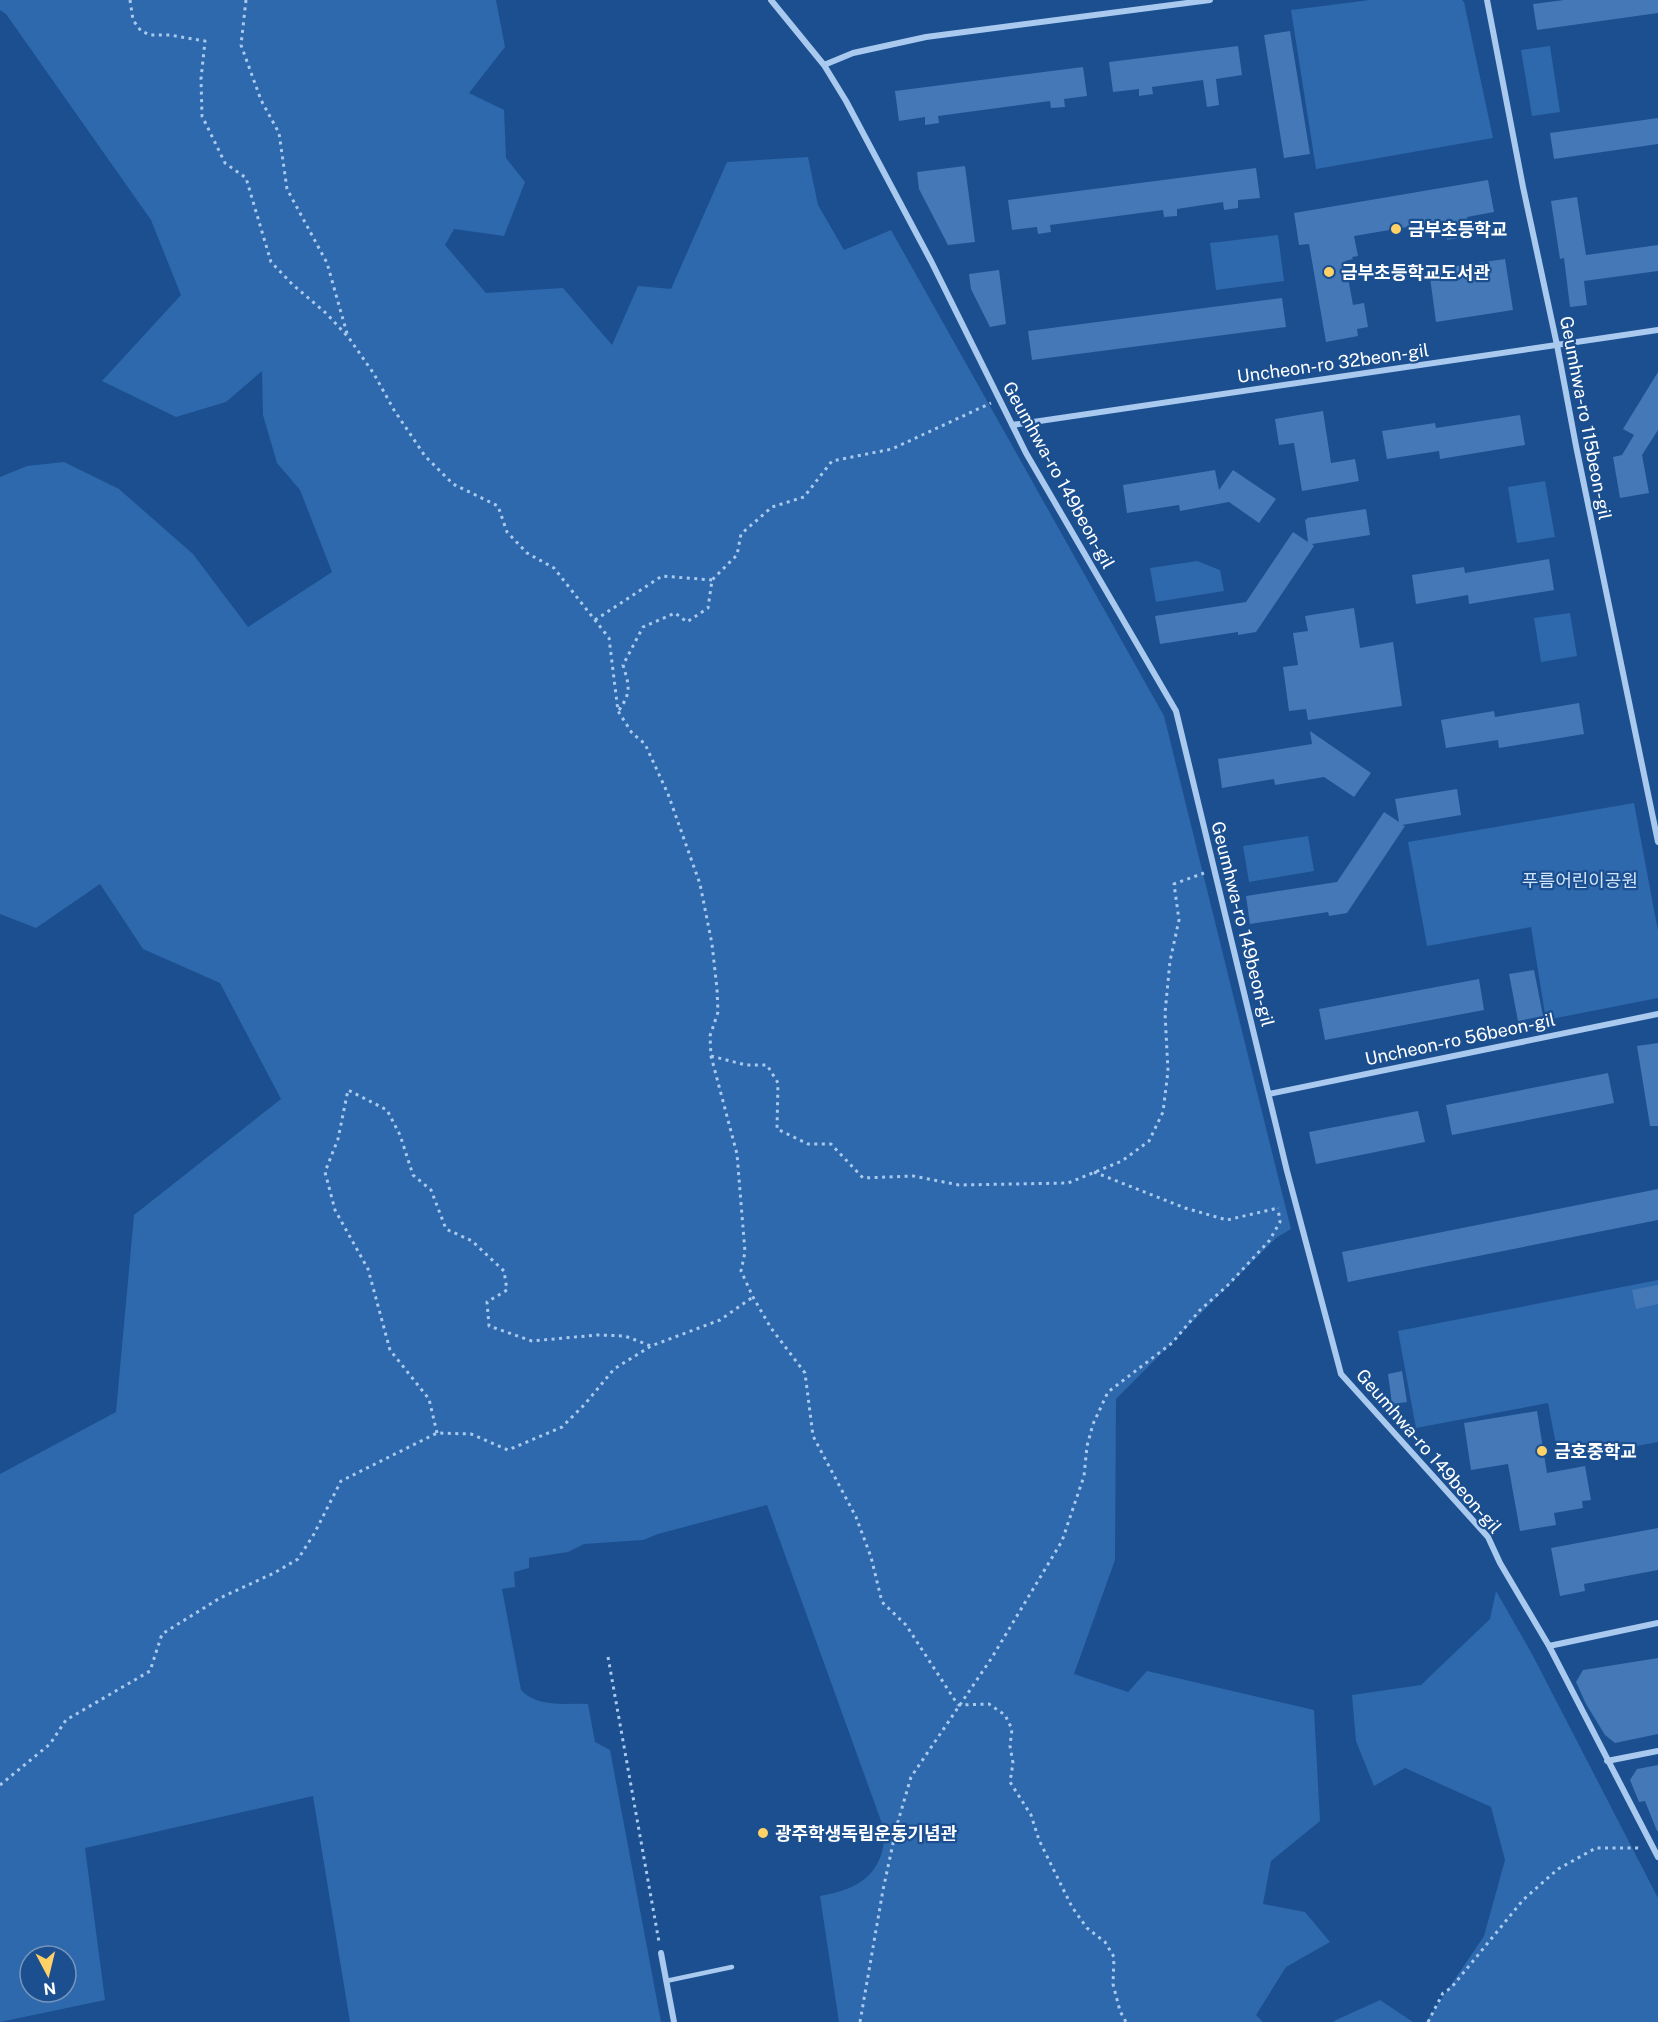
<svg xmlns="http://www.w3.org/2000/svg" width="1658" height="2022" viewBox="0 0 1658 2022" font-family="'Public Sans','Noto Sans KR',sans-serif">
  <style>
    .green { fill: #2e69ad; fill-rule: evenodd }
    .building { fill: #4478b7 }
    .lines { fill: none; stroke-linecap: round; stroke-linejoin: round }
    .path { stroke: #a9c9ee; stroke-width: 3; stroke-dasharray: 3 4.5; stroke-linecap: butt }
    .lane { stroke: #a9c9ee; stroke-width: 4.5 }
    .street { stroke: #a9c9ee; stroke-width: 6 }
    .poi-dot { fill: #ffd166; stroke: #1b4f8f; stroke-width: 2 }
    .labels { text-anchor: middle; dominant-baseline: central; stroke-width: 4.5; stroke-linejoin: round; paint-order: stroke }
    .poi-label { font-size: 18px; font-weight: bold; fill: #fff; stroke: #1b4f8f; text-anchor: start }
    .street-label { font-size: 18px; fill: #fff; stroke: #1b4f8f }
    .park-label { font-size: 18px; fill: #cfe3fa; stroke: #1b4f8f }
  </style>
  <rect width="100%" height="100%" fill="#1b4f8f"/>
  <path class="green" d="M 0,0 L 496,0 L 505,47 L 469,93 L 504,110 L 506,158 L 525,182 L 504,236 L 454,229 L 445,245 L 486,293 L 563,288 L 612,345 L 638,286 L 671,289 L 727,162 L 808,157 L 818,205 L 844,250 L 891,230 L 1164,716 L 1291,1229 L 1276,1238 L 1116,1399 L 1115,1560 L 1074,1674 L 1128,1692 L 1147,1671 L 1314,1710 L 1320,1821 L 1271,1861 L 1263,1904 L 1305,1912 L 1330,1942 L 1286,1967 L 1256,2015 L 1263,2022 L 839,2022 L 820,1896 C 860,1889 883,1874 885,1832 L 767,1505 L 658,1534 L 643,1540 L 584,1544 L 568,1552 L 529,1558 L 529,1568 L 514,1572 L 515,1587 L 502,1589 L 521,1690 C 538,1708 566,1703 588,1704 L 595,1742 L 610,1750 L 661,2022 L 350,2022 L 313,1796 L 85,1848 L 105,2000 L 0,2022 L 0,1474 L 116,1412 L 134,1215 L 281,1099 L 220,983 L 143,949 L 100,884 L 36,928 L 0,914 L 0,477 L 27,466 L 64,462 L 119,489 L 193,554 L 248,627 L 332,572 L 300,490 L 277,463 L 263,415 L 262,371 L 226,402 L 176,417 L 102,381 L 181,295 L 151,220 L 6,14 L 0,10 ZM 30,1956 L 66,1956 L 66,1992 L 30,1992 Z
    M 1370,0 L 1462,0 L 1464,2 L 1493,138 L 1316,169 L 1291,10 Z
    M 1550,46 L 1560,112 L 1532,116 L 1521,50 Z
    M 1278,235 L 1284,281 L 1216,290 L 1210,243 Z
    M 1545,481 L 1555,537 L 1517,543 L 1508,487 Z
    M 1197,561 L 1220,570 L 1224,591 L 1156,602 L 1150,568 Z
    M 1570,613 L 1577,656 L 1541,662 L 1534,618 Z
    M 1634,803 L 1658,931 L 1658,998 L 1546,1020 L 1531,927 L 1427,946 L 1408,842 Z
    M 1308,836 L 1314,871 L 1249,882 L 1243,846 Z
    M 1658,1280 L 1658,1442 L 1559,1460 L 1548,1403 L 1416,1428 L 1398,1331 Z
    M 1496,1591 L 1532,1654 L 1658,1898 L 1658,2022 L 1426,2022 L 1484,1936 L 1505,1860 L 1491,1807 L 1405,1768 L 1374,1786 L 1356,1741 L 1352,1695 L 1421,1685 L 1490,1619 Z
    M 1380,2000 L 1413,2022 L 1333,2022 L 1336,2020 Z"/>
  <path class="building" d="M 1564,0 L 1658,0 L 1658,13 L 1537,30 L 1533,4 Z
    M 1290,31 L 1310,154 L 1284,158 L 1264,35 Z
    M 1238,46 L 1242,75 L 1216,79 L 1219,105 L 1207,107 L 1203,80 L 1152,87 L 1153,94 L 1139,96 L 1139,89 L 1113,92 L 1109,62 Z
    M 1083,67 L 1087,96 L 1064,99 L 1065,107 L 1051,108 L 1050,101 L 938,116 L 939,123 L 925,125 L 925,117 L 899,121 L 895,91 Z
    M 1658,118 L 1658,144 L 1554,159 L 1550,133 Z
    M 965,166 L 975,242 L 948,245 L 919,189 L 917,172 Z
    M 1256,168 L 1260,198 L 1238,200 L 1238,208 L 1224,210 L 1223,202 L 1177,209 L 1177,216 L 1164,217 L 1163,210 L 1050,225 L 1051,232 L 1038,234 L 1037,227 L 1012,230 L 1008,200 Z
    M 1488,180 L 1494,212 L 1467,217 L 1470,236 L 1447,240 L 1443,221 L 1354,236 L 1358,256 L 1352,257 L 1353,259 L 1345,261 L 1353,305 L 1364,303 L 1368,327 L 1357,329 L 1358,336 L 1326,342 L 1309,244 L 1299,245 L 1294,213 Z
    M 1577,197 L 1586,255 L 1658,245 L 1658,271 L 1584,281 L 1587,305 L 1570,307 L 1564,258 L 1560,259 L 1551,201 Z
    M 1505,259 L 1513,310 L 1436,322 L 1429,270 Z
    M 999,270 L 1006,324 L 990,327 L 971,289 L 969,274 Z
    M 1282,298 L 1286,327 L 1032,360 L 1028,331 Z
    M 1658,372 L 1658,430 L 1642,455 L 1649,493 L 1620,498 L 1613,457 L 1622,455 L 1634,435 L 1623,429 Z
    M 1323,411 L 1331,463 L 1355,459 L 1359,481 L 1302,491 L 1294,443 L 1279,445 L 1275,419 Z
    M 1520,415 L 1525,445 L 1440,459 L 1439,451 L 1387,459 L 1382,431 L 1435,423 L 1436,428 Z
    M 1215,470 L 1219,490 L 1233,470 L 1276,499 L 1259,523 L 1229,502 L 1180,511 L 1179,505 L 1127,513 L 1123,485 Z
    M 1366,509 L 1370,535 L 1312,544 L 1314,546 L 1256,632 L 1238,635 L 1238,632 L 1160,644 L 1155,616 L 1246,602 L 1293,532 L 1308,542 L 1305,519 L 1307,520 L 1307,518 Z
    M 1549,559 L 1554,590 L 1469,604 L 1468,595 L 1416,604 L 1412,575 L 1464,567 L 1465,573 Z
    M 1354,608 L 1360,648 L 1393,642 L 1402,706 L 1308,720 L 1306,709 L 1289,711 L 1283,667 L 1298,665 L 1293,633 L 1308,631 L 1305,616 Z
    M 1579,703 L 1584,734 L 1499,748 L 1498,740 L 1446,748 L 1441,720 L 1494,711 L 1495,717 Z
    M 1310,731 L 1371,773 L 1354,797 L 1324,777 L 1275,785 L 1274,779 L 1222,788 L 1218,759 L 1312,744 Z
    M 1457,789 L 1461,815 L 1402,825 L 1405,826 L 1347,913 L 1329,916 L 1328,912 L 1250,924 L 1246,896 L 1337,882 L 1384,812 L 1399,822 L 1395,799 Z
    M 1534,970 L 1543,1016 L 1518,1021 L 1509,974 Z
    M 1479,979 L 1484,1010 L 1325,1040 L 1319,1009 Z
    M 1658,1043 L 1658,1126 L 1650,1126 L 1637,1046 Z
    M 1608,1073 L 1614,1103 L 1452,1135 L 1446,1105 Z
    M 1418,1111 L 1425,1142 L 1316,1164 L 1309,1132 Z
    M 1658,1189 L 1658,1220 L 1348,1282 L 1342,1252 Z
    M 1658,1285 L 1658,1304 L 1636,1309 L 1632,1290 Z
    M 1402,1371 L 1407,1402 L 1392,1404 L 1388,1374 Z
    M 1537,1411 L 1547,1473 L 1585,1466 L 1591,1500 L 1582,1501 L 1583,1508 L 1554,1513 L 1556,1525 L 1520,1531 L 1508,1464 L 1471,1470 L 1464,1423 Z
    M 1658,1528 L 1658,1570 L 1584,1584 L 1585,1591 L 1560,1596 L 1551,1548 Z
    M 1658,1658 L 1658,1734 L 1615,1743 L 1605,1735 L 1586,1704 L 1576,1682 L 1583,1670 Z
    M 1658,1765 L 1658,1831 L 1657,1831 L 1645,1801 L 1639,1802 L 1630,1780 L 1637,1769 Z"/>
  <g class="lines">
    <path class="path" d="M 130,0 L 133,20 L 141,31 L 150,35 L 170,35 L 205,41 L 201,79 L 202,116 L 225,163 L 246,178 L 271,262 L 292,284 L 327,314 L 349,338 L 374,374 L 394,410 L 425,456 L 453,484 L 498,506 L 507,532 L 527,553 L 554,568 L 609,638 L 618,711 L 632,733 L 645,744 L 668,794 L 700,884 L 712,944 L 717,989 L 718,1012 L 710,1036 L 711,1056 L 737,1154 L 745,1252 L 741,1271 L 753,1297 L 771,1328 L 805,1373 L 813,1436 L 856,1517 L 871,1557 L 882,1602 L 906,1625 L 958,1705
      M 246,0 L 241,45 L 261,100 L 279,133 L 287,189 L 327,263 L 348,337
      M 595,620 L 662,576 L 712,580
      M 619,710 C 632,692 629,685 623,665 L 643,627 L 675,613 L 687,622 L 708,608 L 712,580 L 737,555 L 741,534 L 772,507 L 804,497 L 832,461 L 892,449 L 991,403
      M 711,1056 L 746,1065 L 767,1065 L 778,1083 L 777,1129 L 808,1144 L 831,1144 L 863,1178 L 913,1176 L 959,1185 L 1068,1183 L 1122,1161 L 1149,1141 L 1163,1112 L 1168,1071 L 1165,1013 L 1170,961 L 1179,920 L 1174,884 L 1204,873
      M 1094,1172 L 1185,1208 L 1227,1220 L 1278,1208
      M 437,1433 L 429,1399 L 390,1350 L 368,1269 L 335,1210 L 325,1172 L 338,1139 L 348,1090 L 387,1110 L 400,1135 L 413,1175 L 431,1190 L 446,1229 L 472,1241 L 504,1271 L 507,1290 L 487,1302 L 489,1326 L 532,1341 L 597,1335 L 625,1336 L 651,1346
      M 608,1657 L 659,1942
      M 958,1705 L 989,1704 L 1005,1715 L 1012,1729 L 1010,1746 L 1013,1763 L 1010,1782 L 1031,1815 L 1039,1840 L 1072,1907 L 1087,1928 L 1105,1942 L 1114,1957 L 1113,1984 L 1120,2011 L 1126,2022
      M 0,1785 L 50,1744 L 66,1720 L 150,1671 L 162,1634 L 220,1598 L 274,1573 L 298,1559 L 314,1534 L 341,1481 L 437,1433 L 471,1434 L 508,1450 L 562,1427 L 585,1404 L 614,1369 L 651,1346 L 720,1320 L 753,1297
      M 860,2022 L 883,1890 L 897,1825 L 911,1777 L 991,1659 L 1062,1541 L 1084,1476 L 1087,1446 L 1093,1424 L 1108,1392 L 1172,1343 L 1200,1310 L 1227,1286 L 1269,1241 L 1280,1222 L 1278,1208
      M 1428,2022 L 1443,1993 L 1451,1988 L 1523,1900 L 1558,1869 L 1596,1848 L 1638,1848 L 1641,1849"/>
    <path class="lane" d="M 666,1981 L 732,1967"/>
    <path class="street" d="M 771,0 L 824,65 L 846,101 L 931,261 L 1026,453 L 1176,711 L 1287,1171 L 1341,1374 L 1488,1537 L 1500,1563 L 1549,1646 L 1658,1857
      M 1487,0 L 1523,187 L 1557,345 L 1576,446 L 1658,842
      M 824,65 L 853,53 L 926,37 L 1210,0
      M 1012,425 L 1658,330
      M 1269,1094 L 1658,1014
      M 1549,1646 L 1658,1623
      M 1607,1761 L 1658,1751
      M 661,1953 L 674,2022"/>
  </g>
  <g class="poi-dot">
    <circle cx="1396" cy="229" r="6"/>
    <circle cx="1329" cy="272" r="6"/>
    <circle cx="1542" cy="1451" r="6"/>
    <circle cx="763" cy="1833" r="6"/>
  </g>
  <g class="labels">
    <g class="poi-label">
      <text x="1408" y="229">금부초등학교</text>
      <text x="1341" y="272">금부초등학교도서관</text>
      <text x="1554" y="1451">금호중학교</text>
      <text x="775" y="1833">광주학생독립운동기념관</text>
    </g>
    <g class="street-label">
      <text transform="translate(1333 363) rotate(-8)">Uncheon-ro 32beon-gil</text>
      <text transform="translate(1586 418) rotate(79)">Geumhwa-ro 115beon-gil</text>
      <text transform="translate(1059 475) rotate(61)">Geumhwa-ro 149beon-gil</text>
      <text transform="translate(1243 924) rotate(76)">Geumhwa-ro 149beon-gil</text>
      <text transform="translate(1460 1039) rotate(-12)">Uncheon-ro 56beon-gil</text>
      <text transform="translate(1429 1451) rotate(49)">Geumhwa-ro 149beon-gil</text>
    </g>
    <g class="park-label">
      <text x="1580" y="880">푸름어린이공원</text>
    </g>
  </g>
  <g transform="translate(48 1974) rotate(173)"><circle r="28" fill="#1b4f8f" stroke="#7695bc" stroke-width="1.5"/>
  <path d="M0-4.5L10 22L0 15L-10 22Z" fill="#ffd166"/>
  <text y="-9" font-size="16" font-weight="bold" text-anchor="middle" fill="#ffffff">N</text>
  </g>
</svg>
